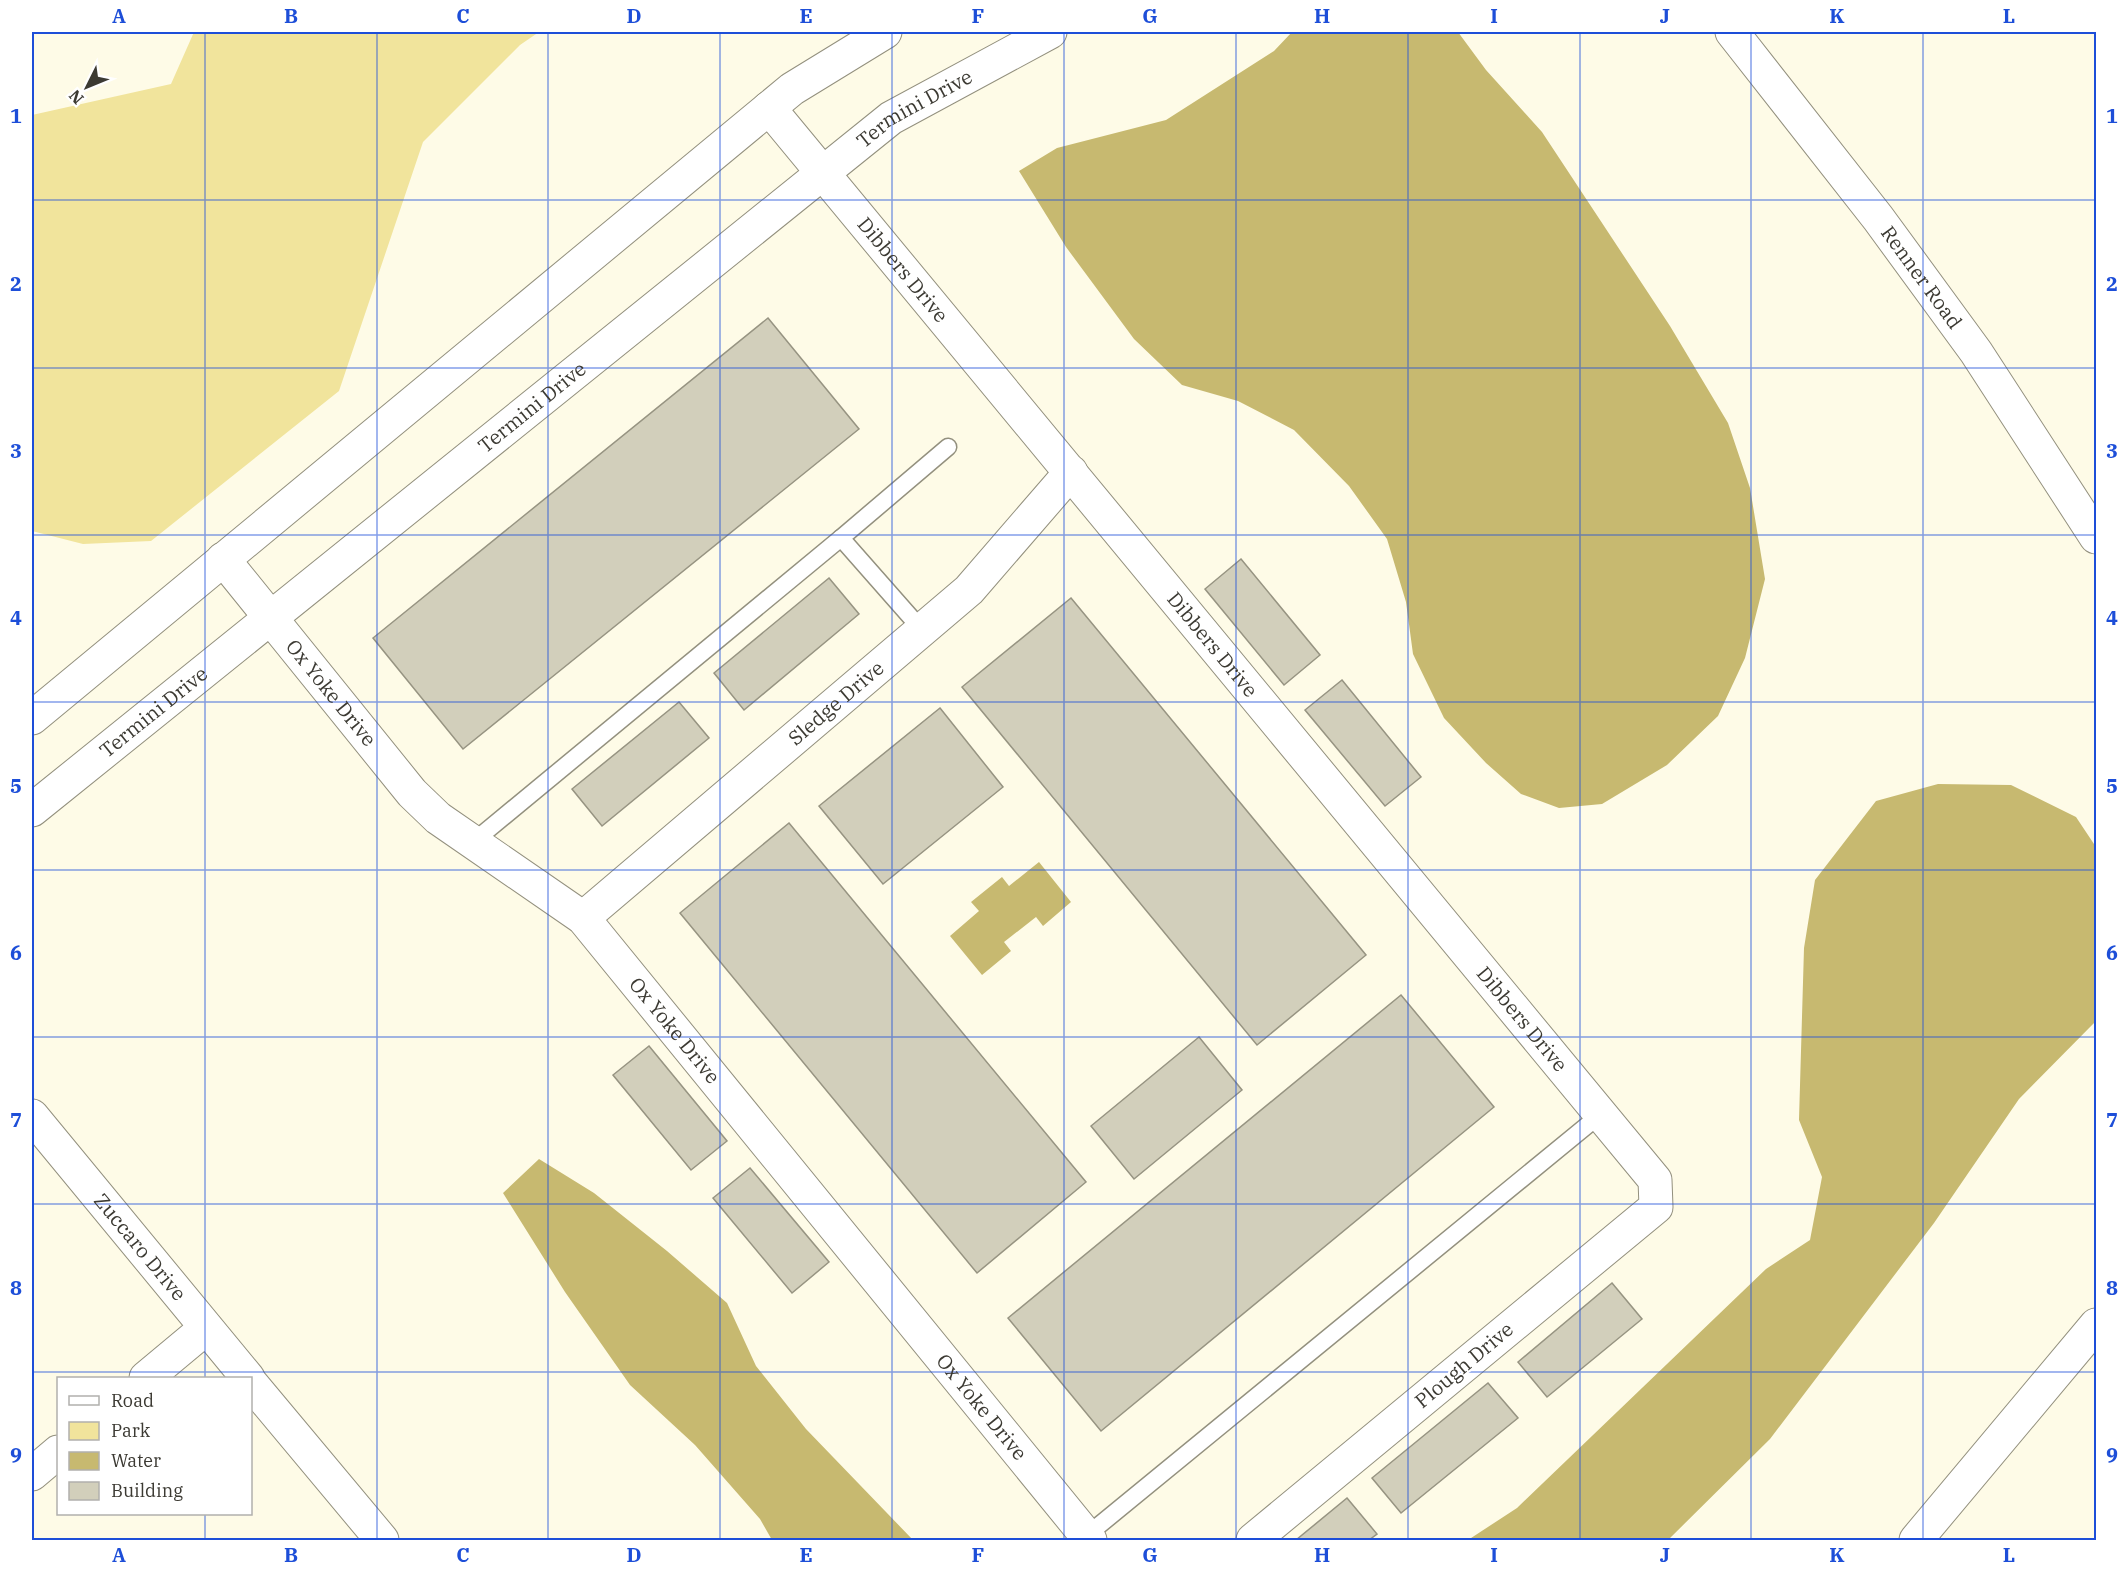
<svg xmlns="http://www.w3.org/2000/svg" width="2128" height="1572" viewBox="0 0 2128 1572" font-family="'IBM Plex Serif',serif">
  <style>
    .green { fill: #f1e49c }
    .water { fill: #c7b970 }
    .building { fill: #d2cfbb; stroke: #979482; stroke-width: 1.5 }
    .lines { fill: none; stroke-linecap: round; stroke-linejoin: round }
    .lane-casing { stroke: #93907e; stroke-width: 19 }
    .street-casing { stroke: #93907e; stroke-width: 35 }
    .secondary-casing { stroke: #93907e; stroke-width: 35 }
    .lane { stroke: #fff; stroke-width: 16 }
    .street { stroke: #fff; stroke-width: 33 }
    .secondary { stroke: #fff; stroke-width: 33 }
    .grid { fill: none; stroke: #1d4ed8; stroke-width: 1.5; stroke-opacity: 0.55 }
    .labels { text-anchor: middle; stroke-width: 4.5; stroke-linejoin: round; paint-order: stroke }
    .street-label { font-size: 20px; fill: #3c3a33; stroke: #fff }
    .neatline { fill: none; stroke: #1d4ed8; stroke-width: 2 }
    .grid-label { font-size: 20px; text-anchor: middle; font-weight: bold; fill: #1d4ed8 }
  </style>
  <rect width="100%" height="100%" fill="#fefbe7"/>
  <!-- green -->
  <path class="green" d="M194 32H539L520 45 423 142 339 391 151 541 83 544 32 531V115L171 84Z"/>
  <!-- water -->
  <g class="water">
    <path d="M1292 32H1458L1486 70 1542 132 1670 326 1728 423 1750 488 1765 579 1745 658 1718 716 1667 765 1602 804 1559 808 1521 794 1486 763 1444 718 1413 654 1406 602 1387 539 1349 486 1294 430 1238 401 1182 385 1134 339 1066 247 1019 171 1057 148 1166 120 1274 51Z"/>
    <path d="M1938 784 2011 785 2076 817 2096 847V1021L2019 1099 1934 1223 1770 1439 1668 1540H1468L1517 1508 1766 1269 1810 1240 1822 1177 1799 1120 1804 948 1815 880 1876 801Z"/>
    <path d="M1039 862 1071 902 1043 926 1036 917 1004 942 1011 951 982 975 950 936 979 911 971 902 1002 877 1009 886Z"/>
    <path d="M539 1159 594 1193 667 1251 727 1303 756 1366 806 1429 913 1540H772L760 1519 695 1445 630 1385 565 1292 503 1193Z"/>
  </g>
  <!-- building -->
  <g class="building">
    <path d="M768 318 859 429 463 749 373 638Z"/>
    <path d="M1241 559 1320 655 1284 685 1205 589Z"/>
    <path d="M829 578 859 614 744 710 714 673Z"/>
    <path d="M1071 598 1366 955 1257 1045 962 687Z"/>
    <path d="M1342 680 1421 777 1385 806 1305 710Z"/>
    <path d="M679 702 709 738 602 826 572 789Z"/>
    <path d="M940 708 1003 787 883 884 819 806Z"/>
    <path d="M789 823 1086 1182 977 1273 680 913Z"/>
    <path d="M1401 995 1494 1107 1101 1431 1008 1318Z"/>
    <path d="M1199 1037 1242 1090 1134 1179 1091 1126Z"/>
    <path d="M649 1046 727 1141 691 1170 613 1075Z"/>
    <path d="M750 1168 829 1262 792 1293 713 1198Z"/>
    <path d="M1612 1283 1642 1319 1547 1397 1518 1362Z"/>
    <path d="M1488 1383 1518 1418 1401 1513 1372 1478Z"/>
    <path d="M1347 1498 1377 1534 1369 1540H1296Z"/>
  </g>
  <g class="lines">
    <defs>
      <g id="lane">
        <path d="M922 630 841 538 948 447"/>
        <path d="M473 842 841 538"/>
        <path d="M1086 1536 1601 1114"/>
      </g>
      <g id="street">
        <path id="s1" d="M769 108 1655 1180 1656 1207 1253 1540"/>
        <path id="s2" d="M223 559 412 793 438 818 583 918 1090 1540"/>
        <path d="M32 718 792 89 885 32"/>
        <path id="s3" d="M32 810 891 118 1050 32"/>
        <path id="s4" d="M583 918 969 590 1071 472"/>
        <path id="s5" d="M32 1116 248 1378"/>
        <path d="M146 1378 206 1328"/>
        <path d="M250 1382 382 1540"/>
        <path d="M32 1474 58 1452"/>
      </g>
      <g id="secondary">
        <path id="s6" d="M1732 32 1878 218 1976 352 2096 537"/>
        <path d="M1916 1540 2096 1325"/>
      </g>
    </defs>
    <!-- lane casing -->
    <use href="#lane" class="lane-casing"/>
    <!-- street casing -->
    <use href="#street" class="street-casing"/>
    <!-- secondary casing -->
    <use href="#secondary" class="secondary-casing"/>
    <!-- lane -->
    <use href="#lane" class="lane"/>
    <!-- street -->
    <use href="#street" class="street"/>
    <!-- secondary -->
    <use href="#secondary" class="secondary"/>
  </g>
  <!-- grid -->
  <path class="grid" d="M205 32V1378M377 32V1540M548 32V1540M720 32V1540M892 32V1540M1064 32V1540M1236 32V1540M1408 32V1540M1580 32V1540M1751 32V1540M1923 32V1540M32 200H2096M32 368H2096M32 535H2096M32 702H2096M32 870H2096M32 1037H2096M32 1204H2096M32 1372H2096M205 1514V1540"/>
  <g class="labels">
    <!-- street labels -->
    <g class="street-label">
      <text dy="7" stroke="none"><textPath href="#s3" startOffset="1128">Termini Drive</textPath></text>
      <text dy="7" stroke="none"><textPath href="#s1" startOffset="210">Dibbers Drive</textPath></text>
      <text dy="7" stroke="none"><textPath href="#s6" startOffset="310">Renner Road</textPath></text>
      <text dy="7" stroke="none"><textPath href="#s3" startOffset="642">Termini Drive</textPath></text>
      <text dy="7" stroke="none"><textPath href="#s1" startOffset="696">Dibbers Drive</textPath></text>
      <text dy="7" stroke="none"><textPath href="#s2" startOffset="172">Ox Yoke Drive</textPath></text>
      <text dy="7" stroke="none"><textPath href="#s4" startOffset="332">Sledge Drive</textPath></text>
      <text dy="7" stroke="none"><textPath href="#s3" startOffset="156">Termini Drive</textPath></text>
      <text dy="7" stroke="none"><textPath href="#s1" startOffset="1182">Dibbers Drive</textPath></text>
      <text dy="7" stroke="none"><textPath href="#s2" startOffset="658">Ox Yoke Drive</textPath></text>
      <text dy="7" stroke="none"><textPath href="#s5" startOffset="170">Zuccaro Drive</textPath></text>
      <text transform="translate(1464 1365) rotate(-40)" y="7">Plough Drive</text>
      <text dy="7" stroke="none"><textPath href="#s2" startOffset="1144">Ox Yoke Drive</textPath></text>
    </g>
  </g>
  <!-- border -->
  <rect width="2128" height="1572" fill="none" stroke="#ffffff" stroke-width="66"/>
  <!-- legend -->
  <rect x="57" y="1377" width="195" height="138" fill="#ffffff" stroke="#b1b0ad" stroke-width="1.5"/>
  <rect x="69" y="1396" width="30" height="9" fill="#ffffff" stroke="#b1b0ad" stroke-width="1.5"/>
  <text x="111" y="1407" font-size="18" fill="#3c3a33">Road</text>
  <rect x="69" y="1422" width="30" height="18" fill="#f1e49c" stroke="#b1b0ad" stroke-width="1.5"/>
  <text x="111" y="1437" font-size="18" fill="#3c3a33">Park</text>
  <rect x="69" y="1452" width="30" height="18" fill="#c7b970" stroke="#b1b0ad" stroke-width="1.5"/>
  <text x="111" y="1467" font-size="18" fill="#3c3a33">Water</text>
  <rect x="69" y="1482" width="30" height="18" fill="#d2cfbb" stroke="#b1b0ad" stroke-width="1.5"/>
  <text x="111" y="1497" font-size="18" fill="#3c3a33">Building</text>
  <!-- north arrow -->
  <g transform="translate(87 87) rotate(227)" stroke="#ffffff" stroke-width="4.5" paint-order="stroke">
  <path d="M0-4.5L10 22L0 15L-10 22Z" fill="#3c3a33"/>
  <text y="-9" font-size="16" font-weight="bold" text-anchor="middle" fill="#3c3a33">N</text>
  </g>
  <rect x="33" y="33" width="2062" height="1506" class="neatline"/>
  <g class="grid-label">
    <text x="119" y="23">A</text>
    <text x="291" y="23">B</text>
    <text x="463" y="23">C</text>
    <text x="634" y="23">D</text>
    <text x="806" y="23">E</text>
    <text x="978" y="23">F</text>
    <text x="1150" y="23">G</text>
    <text x="1322" y="23">H</text>
    <text x="1494" y="23">I</text>
    <text x="1665" y="23">J</text>
    <text x="1837" y="23">K</text>
    <text x="2009" y="23">L</text>
    <text x="16" y="123">1</text>
    <text x="2112" y="123">1</text>
    <text x="16" y="291">2</text>
    <text x="2112" y="291">2</text>
    <text x="16" y="458">3</text>
    <text x="2112" y="458">3</text>
    <text x="16" y="625">4</text>
    <text x="2112" y="625">4</text>
    <text x="16" y="793">5</text>
    <text x="2112" y="793">5</text>
    <text x="16" y="960">6</text>
    <text x="2112" y="960">6</text>
    <text x="16" y="1127">7</text>
    <text x="2112" y="1127">7</text>
    <text x="16" y="1295">8</text>
    <text x="2112" y="1295">8</text>
    <text x="16" y="1462">9</text>
    <text x="2112" y="1462">9</text>
    <text x="119" y="1562">A</text>
    <text x="291" y="1562">B</text>
    <text x="463" y="1562">C</text>
    <text x="634" y="1562">D</text>
    <text x="806" y="1562">E</text>
    <text x="978" y="1562">F</text>
    <text x="1150" y="1562">G</text>
    <text x="1322" y="1562">H</text>
    <text x="1494" y="1562">I</text>
    <text x="1665" y="1562">J</text>
    <text x="1837" y="1562">K</text>
    <text x="2009" y="1562">L</text>
  </g>
</svg>
